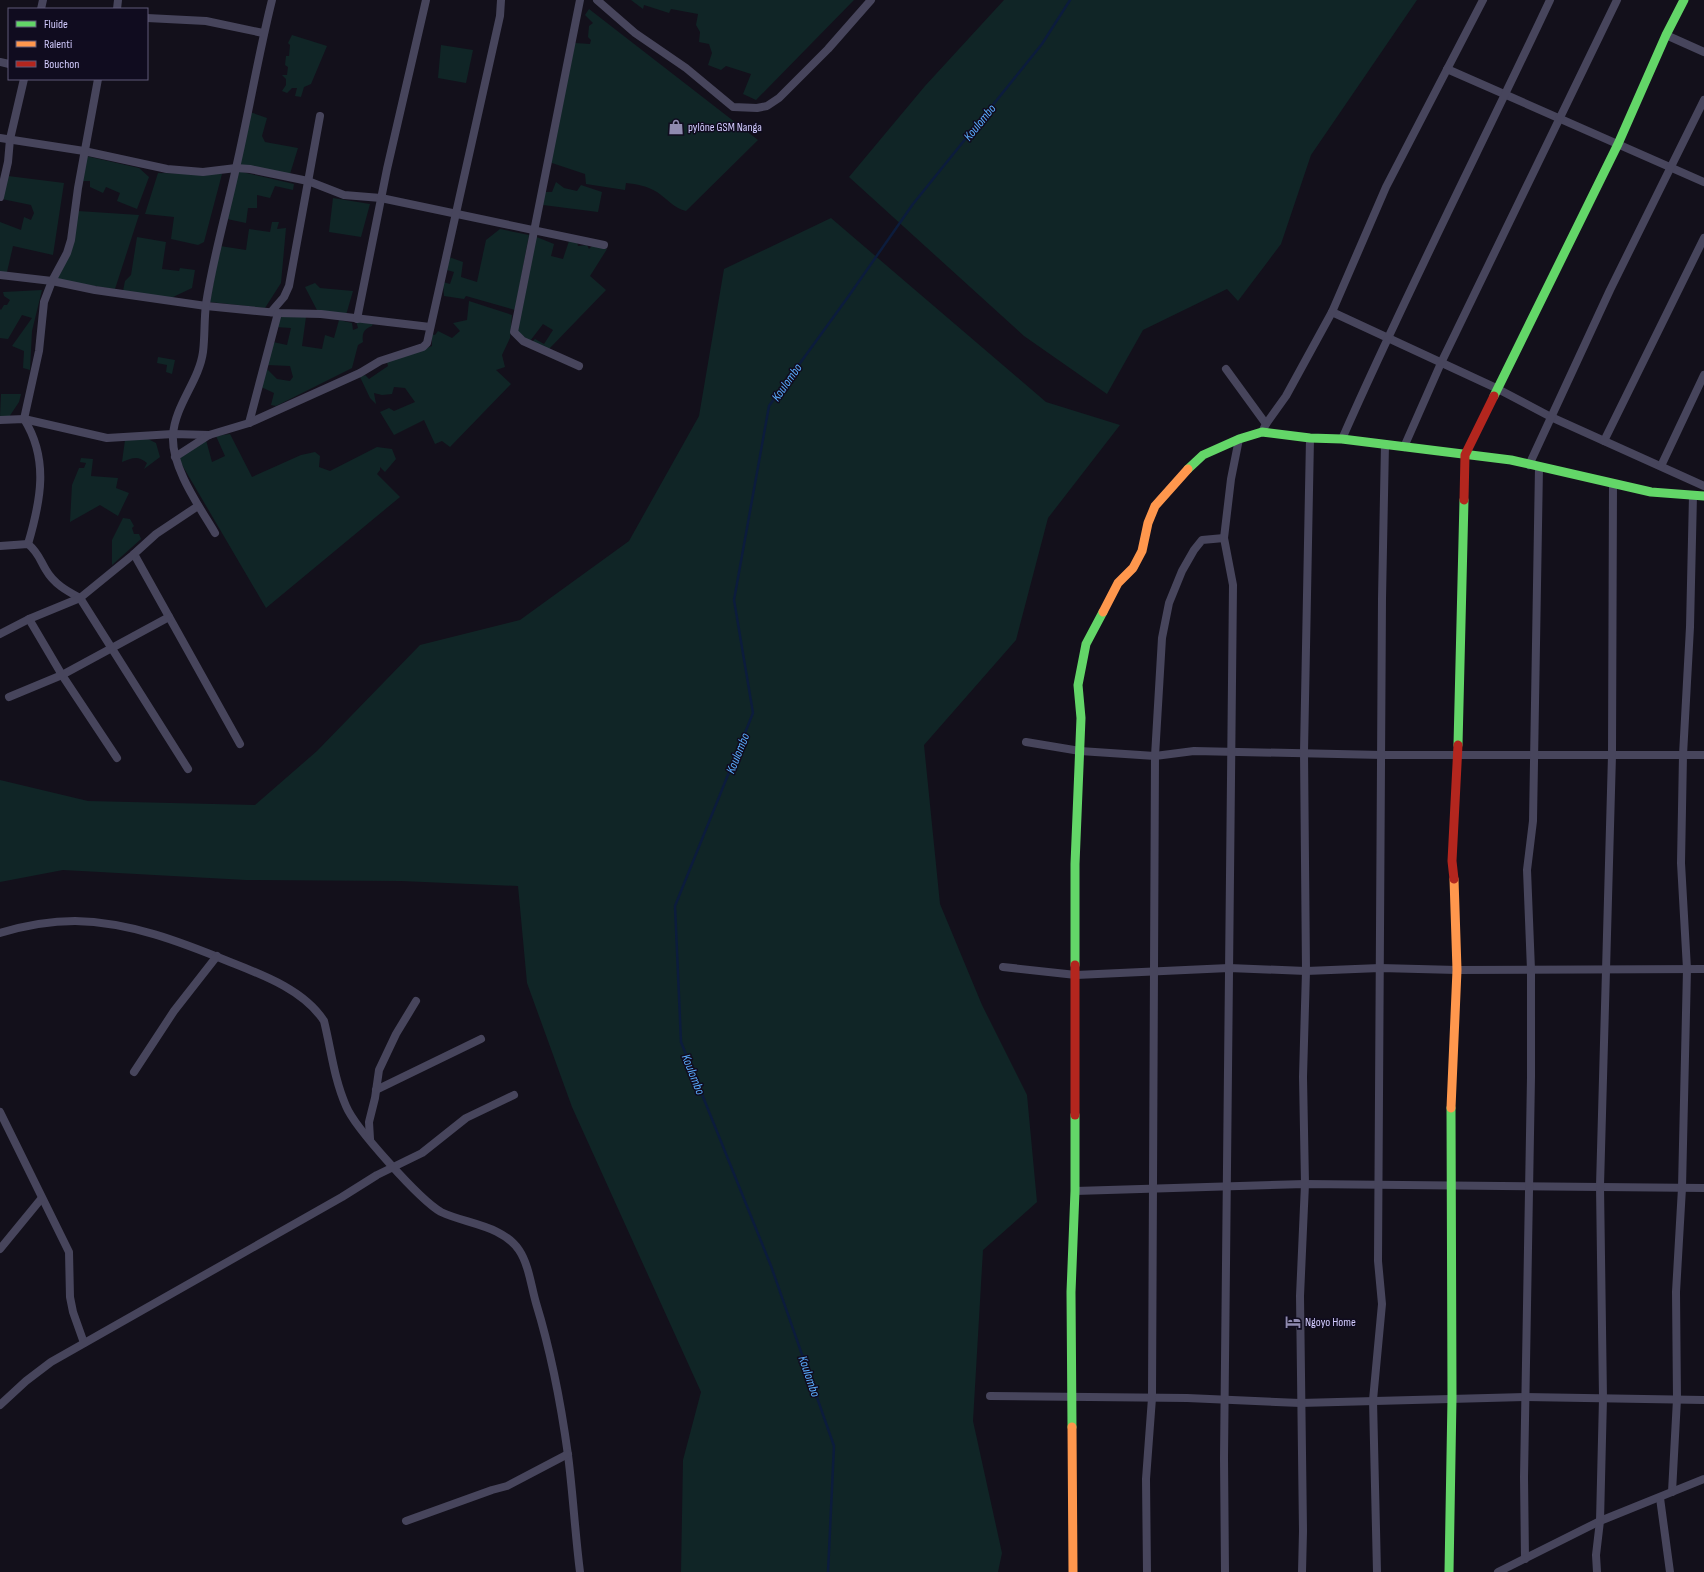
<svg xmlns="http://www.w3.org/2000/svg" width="1704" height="1572" viewBox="0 0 1704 1572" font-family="'Sofia Sans Condensed',sans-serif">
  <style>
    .green { fill: #102526 }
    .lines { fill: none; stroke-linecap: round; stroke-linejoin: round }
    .stream { stroke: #0c1c3c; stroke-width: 2.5 }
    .street { stroke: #47455c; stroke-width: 8 }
    .fast { stroke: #63d668; stroke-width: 9 }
    .slow { stroke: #ff974d; stroke-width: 9 }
    .jam { stroke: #b3261e; stroke-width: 9 }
    .labels { text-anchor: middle; stroke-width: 3; stroke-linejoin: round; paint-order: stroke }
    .poi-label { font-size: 12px; fill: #d2cbfe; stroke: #100c1f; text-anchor: start }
    .water-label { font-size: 13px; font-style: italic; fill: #5aacfd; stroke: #100c1f }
  </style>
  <rect width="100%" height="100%" fill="#13101b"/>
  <!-- green -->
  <g class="green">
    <path d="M631 0H854L756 100 743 94 751 74 726 66 721 70 708 65 712 53 709 44 699 42 700 32 696 25 698 14 671 9 669 13 644 5 643 9Z"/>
    <path d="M1004 0H1417L1311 155 1281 244 1238 301 1227 289 1143 330 1107 394 1024 336 849 177 925 86Z"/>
    <path d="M589 9 758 140 686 211C675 209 666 198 657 192 647 186 637 184 626 183L625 190 586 184 585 174 549 162 575 43 590 44 591 40 588 37 589 26 593 23 585 15Z"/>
    <path d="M292 35 327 46 311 84 304 87 301 97 295 96 297 88H292L287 93 282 91 286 85V79L282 75H287L288 67 285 65 286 56H289L290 45 288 43Z"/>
    <path d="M441 45 473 50 466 83 438 78Z"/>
    <path d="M250 112 267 118 262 136 265 142 298 148 290 174 239 165Z"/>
    <path d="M86 156 139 168 149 177 137 209 117 201 120 193 106 187 103 193 90 187V181H81Z"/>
    <path d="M238 171 294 184 293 190 275 186 270 198 257 195V208H248L246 223 227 219Z"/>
    <path d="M158 173 222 174 204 242 198 245 171 239 174 217 145 214Z"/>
    <path d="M8 176 64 183 53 255 13 246 7 272H0V222L21 230 24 217 31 220 34 213 31 205 2 199Z"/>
    <path d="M556 182 564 188 577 191 581 185 602 192 598 212 543 205 544 192H552Z"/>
    <path d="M333 198 370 204 361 237 329 232Z"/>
    <path d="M78 211 139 215 115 289 54 280Z"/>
    <path d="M831 218 1046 402 1120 425 1048 518 1016 640 924 745 940 904 982 1005 1027 1095 1037 1202 983 1250 973 1421 1002 1553 998 1572H681L683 1460 701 1392 572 1107 527 983 518 886 401 881 246 880 63 870 0 882V780L88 801 255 805 317 751 420 645 520 620 629 541 699 416 724 269Z"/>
    <path d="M272 222H279L277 229 286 228 281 283 265 308 210 302 220 246 246 250 249 229 270 232Z"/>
    <path d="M500 229 529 235 515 310 466 296 464 299 444 296 443 282 450 284 454 272 447 270 449 257 463 262 461 277 477 282 486 240Z"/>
    <path d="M534 236 554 244 551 256 563 259 569 241 577 242 578 246 587 245 589 249 593 245 607 249 590 276 606 290 548 350 531 343 535 339 544 344 553 330 543 324 530 341 516 331Z"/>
    <path d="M137 237 166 242 162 269 179 271 180 268 195 270 192 288 171 298 123 291 125 281 131 275Z"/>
    <path d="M315 283 320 288 353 291 346 315 318 312 305 287Z"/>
    <path d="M42 290 32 331 30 370 23 368 24 351 12 346 32 318 22 315 8 339 0 338V309L1 310 4 305H7L10 300 4 296 3 292Z"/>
    <path d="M469 301 512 315 510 338 502 355 505 367 496 370 511 384 450 447 442 441 435 444 424 420 394 435 380 412 389 408 394 411 415 402 405 388 394 387 392 394 382 395 374 393 376 404 370 398 360 377 365 375 369 379 388 366 387 362 432 346V334L435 335 438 331 452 338 460 331 453 323 467 320Z"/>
    <path d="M280 316 306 317 302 346 322 349 325 335 334 338 339 320 352 323 353 330 358 328 356 321 373 323 372 326C363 329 362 334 363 342L358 345 352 368 276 406 271 405 274 393 259 386 267 369 277 379 290 381 293 377 290 366 267 365 273 342 287 345 291 328 276 327Z"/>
    <path d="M158 357 175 360 172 374 166 372 167 365 157 363Z"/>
    <path d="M1 394H21L19 402 9 417H0Z"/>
    <path d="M230 434 252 477 301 455 315 452 320 456 319 467 330 471 377 447 392 449 396 459 385 472 380 467V470L377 474 400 497 266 608 178 458 206 440 212 462 225 456 216 436Z"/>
    <path d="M146 438 156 443 160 457 144 469 147 463C138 455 132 458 122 462L125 440Z"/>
    <path d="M81 458 93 459 91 476 118 478 116 488 129 493 118 516 100 505 70 522 72 485 79 468H84L86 463 80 462Z"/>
    <path d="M123 518 130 519 134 526 132 528 134 534H139L141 539 112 565V540Z"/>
  </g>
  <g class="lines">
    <!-- stream -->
    <path class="stream" d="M828 1572 834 1446 771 1266 681 1042 675 906 753 713 734 600 769 406 848 297 913 204 1042 44 1070 0"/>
    <!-- street -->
    <g class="street">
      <path d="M597 0 635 33 686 68 733 107 757 108 767 106 779 98 828 49 871 0"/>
      <path d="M41 9 43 0"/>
      <path d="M117 9 118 0"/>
      <path d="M147 18 206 21 263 33"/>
      <path d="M1666 35 1704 52"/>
      <path d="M0 62 9 64"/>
      <path d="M1447 69 1704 182"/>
      <path d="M0 138 84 151 167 169 203 172 236 168 250 169 308 181 344 195 381 198 604 245"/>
      <path d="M0 197 8 162 10 139 24 79"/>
      <path d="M0 275 52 281 95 290 206 306 278 313 321 314 430 327"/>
      <path d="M271 312 284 297 289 286 320 116"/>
      <path d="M1332 312 1496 388 1551 417 1704 486"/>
      <path d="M357 319 387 169 426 0"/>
      <path d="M579 366 523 341 514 332 580 0"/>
      <path d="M1226 369 1266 424"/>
      <path d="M0 420 24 419 107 438 173 434 209 435"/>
      <path d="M249 423 278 313"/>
      <path d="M1262 432 1266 424 1286 396 1332 312 1386 187 1483 0"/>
      <path d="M1342 439C1407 291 1481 147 1550 0"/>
      <path d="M1604 441 1704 238"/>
      <path d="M1404 447 1441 363 1617 0"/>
      <path d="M175 457 209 435 249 423 360 373 380 361 423 347 427 343 500 16 501 0"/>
      <path d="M1529 465 1610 290 1704 100"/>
      <path d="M1661 466 1704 375"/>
      <path d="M215 533C199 506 171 467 173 435 175 405 199 381 203 352 205 336 204 320 206 304 213 258 226 214 236 168 249 112 258 56 272 0"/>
      <path d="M28 544C41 500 49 459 24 419L39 351 44 302 52 281 67 253 71 240 78 188 98 79"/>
      <path d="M0 546 28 544C38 552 40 560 46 570 54 584 67 591 80 598L188 769"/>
      <path d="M134 554 240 744"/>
      <path d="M29 619 62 675 117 758"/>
      <path d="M0 634 29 619 80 598 134 554 156 534 198 506"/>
      <path d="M9 697 62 675 169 617"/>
      <path d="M1026 742 1080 751 1155 756 1194 751 1382 755H1704"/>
      <path d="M0 933C23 926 51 921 75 921 130 922 181 942 230 962 263 975 304 990 324 1021 331 1049 334 1079 346 1106 355 1128 420 1200 441 1212 466 1224 502 1225 519 1250 529 1265 531 1286 536 1303 551 1352 561 1404 568 1455 573 1494 575 1533 580 1572"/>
      <path d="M1003 967 1076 975 1229 968 1306 971 1380 968 1457 970 1704 969"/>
      <path d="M134 1072 174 1011 217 956"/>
      <path d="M376 1090 481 1039"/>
      <path d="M0 1112 69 1252 70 1297 73 1312 84 1343"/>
      <path d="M370 1139 369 1122 375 1098 379 1070 396 1034 416 1001"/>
      <path d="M1075 1191 1305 1184 1704 1188"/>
      <path d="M0 1249 41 1199"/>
      <path d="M990 1396 1187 1398 1300 1403 1525 1397 1704 1400"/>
      <path d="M0 1405 26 1381 51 1362 342 1197 377 1175 422 1153 466 1118 514 1095"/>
      <path d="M1672 1492 1677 1399 1676 1292 1682 1188 1687 969 1681 863 1683 755 1690 627 1693 495"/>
      <path d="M1660 1498 1670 1572"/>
      <path d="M406 1521 492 1490 507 1486 568 1454"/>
      <path d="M1525 1559 1524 1477 1531 1077V970L1527 870 1533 821 1539 467"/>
      <path d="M1147 1572 1146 1479 1152 1398 1155 756 1162 638 1169 603 1182 571 1194 550 1202 540 1224 538"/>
      <path d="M1225 1572 1224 1458 1233 585 1224 538 1231 479 1239 439"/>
      <path d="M1302 1572 1303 1531 1300 1296 1305 1184 1303 1077 1306 971 1304 752 1310 438"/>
      <path d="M1377 1572 1373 1400 1382 1304 1378 1261 1382 599 1385 444"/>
      <path d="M1498 1572 1600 1521 1704 1479"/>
      <path d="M1597 1572 1596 1555 1600 1521 1603 1398 1600 1186 1612 755 1613 484"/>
    </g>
    <!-- fast -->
    <g class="fast">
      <path d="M1494 396 1618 144 1666 35 1684 0"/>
      <path d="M1188 469 1203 455 1239 439 1262 432 1310 438 1342 439 1511 460 1651 492 1704 496"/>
      <path d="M1458 745 1464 500"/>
      <path d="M1075 965V864L1081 718 1078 685 1086 644 1103 612"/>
      <path d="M1072 1427 1071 1292 1075 1191V1115"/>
      <path d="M1449 1572 1452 1398 1451 1108"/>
    </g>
    <!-- slow -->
    <g class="slow">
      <path d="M1103 612 1118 583 1133 568 1142 551 1148 523 1155 506 1188 469"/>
      <path d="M1451 1108 1457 970 1454 879"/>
      <path d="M1072 1427 1073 1572"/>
    </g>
    <!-- jam -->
    <g class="jam">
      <path d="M1464 500 1465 455 1494 396"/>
      <path d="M1454 879 1452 861 1458 745"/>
      <path d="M1075 965V1115"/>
    </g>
  </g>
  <!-- icons -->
  <defs>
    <symbol id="shop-bare" viewBox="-9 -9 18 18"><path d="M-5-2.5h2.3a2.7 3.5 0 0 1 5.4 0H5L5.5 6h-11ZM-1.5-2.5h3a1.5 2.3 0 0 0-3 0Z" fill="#8f8aaf" stroke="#100c1f" stroke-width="2.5" paint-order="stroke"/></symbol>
    <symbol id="hotel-bare" viewBox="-9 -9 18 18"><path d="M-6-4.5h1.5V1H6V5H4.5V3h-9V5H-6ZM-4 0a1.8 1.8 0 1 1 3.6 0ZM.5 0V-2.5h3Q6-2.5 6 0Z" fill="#8f8aaf" stroke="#100c1f" stroke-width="2.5" paint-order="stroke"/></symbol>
  </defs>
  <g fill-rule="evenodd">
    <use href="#shop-bare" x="665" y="116" width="22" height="22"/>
    <use href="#hotel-bare" x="1282" y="1311" width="22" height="22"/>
  </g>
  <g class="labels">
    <!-- poi labels -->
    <g class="poi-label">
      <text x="688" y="131">pylône GSM Nanga</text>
      <text x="1305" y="1326">Ngoyo Home</text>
    </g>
    <!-- water labels -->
    <g class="water-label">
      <text transform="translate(979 122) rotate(-51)" y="5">Koulombo</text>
      <text transform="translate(786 382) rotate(-55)" y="5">Koulombo</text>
      <text transform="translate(737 753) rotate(-68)" y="5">Koulombo</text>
      <text transform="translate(694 1074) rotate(68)" y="5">Koulombo</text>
      <text transform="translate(810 1376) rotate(71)" y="5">Koulombo</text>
    </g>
  </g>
  <!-- legend -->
  <rect x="8" y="8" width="140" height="72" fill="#100c1f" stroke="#5e5878"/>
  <rect x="16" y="21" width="20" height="6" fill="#63d668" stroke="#5e5878"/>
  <text x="44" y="28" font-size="12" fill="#d2cbfe">Fluide</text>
  <rect x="16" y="41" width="20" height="6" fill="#ff974d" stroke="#5e5878"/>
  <text x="44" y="48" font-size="12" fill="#d2cbfe">Ralenti</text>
  <rect x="16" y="61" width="20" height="6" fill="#b3261e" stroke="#5e5878"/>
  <text x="44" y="68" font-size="12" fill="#d2cbfe">Bouchon</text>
</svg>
